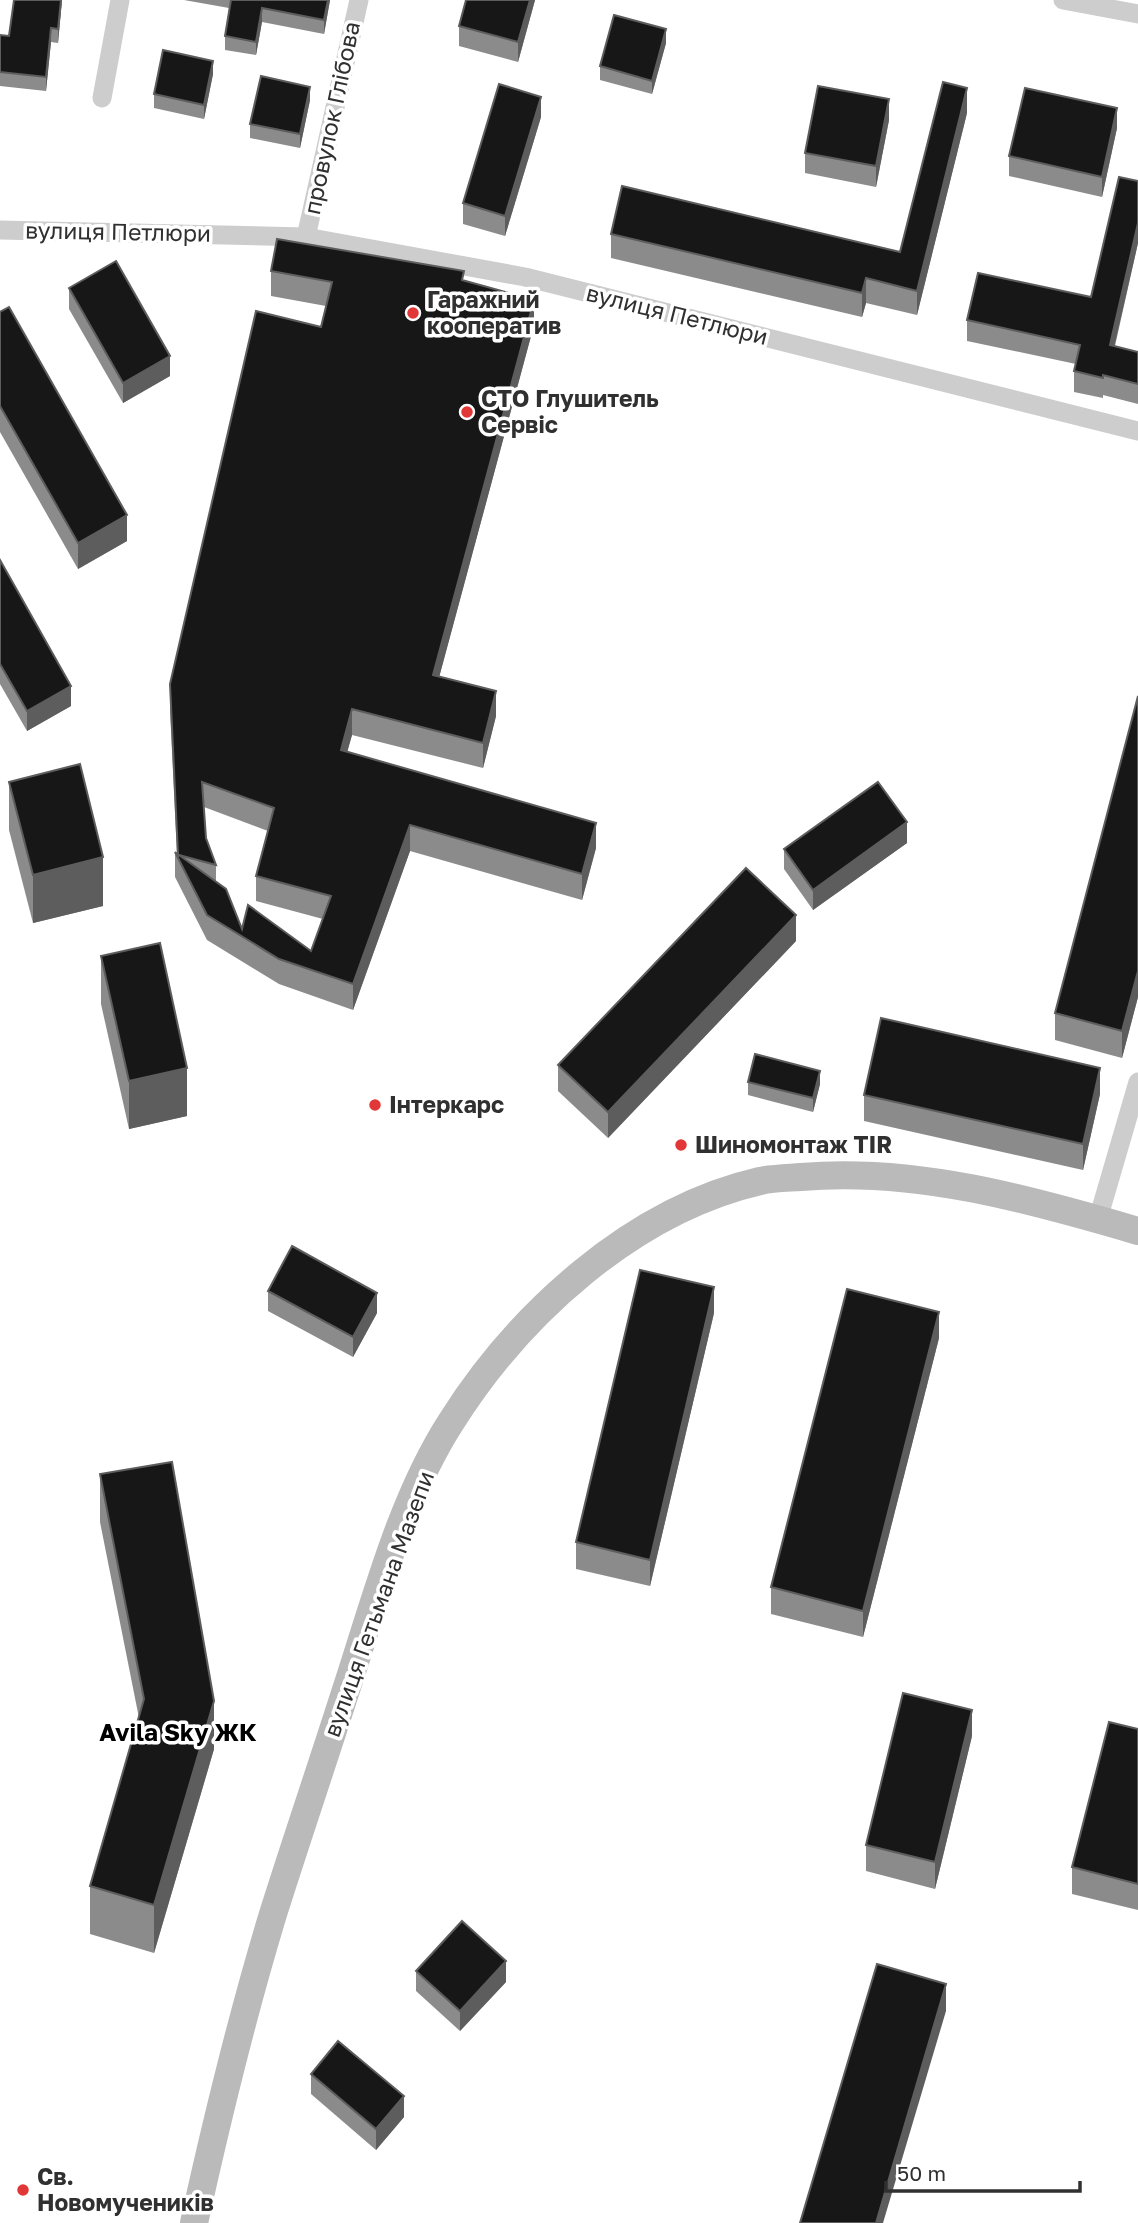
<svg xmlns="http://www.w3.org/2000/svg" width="1138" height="2223" viewBox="0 0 1138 2223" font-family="'Golos Text',sans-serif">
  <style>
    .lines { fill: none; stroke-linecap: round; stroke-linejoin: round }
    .street { stroke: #cdcdcd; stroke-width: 19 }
    .secondary { stroke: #bababa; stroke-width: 28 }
    .wall { fill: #8b8b8b; fill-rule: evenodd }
    .shaded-wall { fill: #5d5d5d }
    .building { fill: #171717; stroke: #5d5d5d; stroke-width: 2; fill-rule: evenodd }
    .poi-dot { fill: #e23737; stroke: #fff; stroke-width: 2.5 }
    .labels { text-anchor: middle; stroke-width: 7; stroke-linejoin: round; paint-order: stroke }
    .street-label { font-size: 23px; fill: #303030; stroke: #fff }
    .poi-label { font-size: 23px; font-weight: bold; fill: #303030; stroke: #fff; text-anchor: start }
    .neighbourhood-label { font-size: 24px; font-weight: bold; fill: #000; stroke: #fff }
  </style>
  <rect width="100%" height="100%" fill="#fff"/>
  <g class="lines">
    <!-- street -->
    <g class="street">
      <path d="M1063 0 1138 14"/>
      <path d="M102 98 120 0"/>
      <path d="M0 230 306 237 525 277 1138 431"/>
      <path d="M306 237 359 0"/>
      <path d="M1098 1219 1138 1082"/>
    </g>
    <!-- secondary -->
    <path class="secondary" d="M194 2223C217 2119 242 2016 273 1914 296 1841 321 1768 344 1696 374 1606 400 1501 451 1422 519 1314 633 1210 760 1181 773 1178 787 1178 801 1177 915 1167 1029 1199 1138 1231"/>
  </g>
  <!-- wall -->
  <g class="wall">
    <path d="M62 0 58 43 51 42 46 91 0 86V35L9 36Z"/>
    <path d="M184 0H330L324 34 262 22 256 55 225 50V36L229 8Z"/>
    <path d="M466 0H535L518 62 459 46V26Z"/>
    <path d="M666 43 652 94 600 80V66Z"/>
    <path d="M213 74 204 119 154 108V94Z"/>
    <path d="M310 100 300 148 250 138V124Z"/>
    <path d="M967 113 917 315 866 303 862 317 611 258V234L900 252Z"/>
    <path d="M541 117 505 236 463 224V203Z"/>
    <path d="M889 120 876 187 805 173V153Z"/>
    <path d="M1117 128 1102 197 1009 176V156Z"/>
    <path d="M1138 181V243L1115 346 1138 352V404L1103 395V398L1074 392V371L1076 364 967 341V320L1091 297Z"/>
    <path d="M271 271 464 281 534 325 439 677 496 716 483 768 352 735 347 751 596 848 582 900 410 851 353 1010 279 984 207 940 175 877V852L177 854 170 710V684L321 327 326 306 271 296ZM204 807 268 831 256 876V901L323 919 311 951 242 929 216 882V865L206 838Z"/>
    <path d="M69 288 170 376 123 403 69 309Z"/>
    <path d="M0 312 127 541 78 569 0 432Z"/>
    <path d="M0 560 71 706 27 731 0 684Z"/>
    <path d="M1138 696V997L1122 1058 1055 1040V1013Z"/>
    <path d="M9 782 103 906 33 923 9 830Z"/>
    <path d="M907 843 813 910 784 869V849Z"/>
    <path d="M796 941 608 1138 558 1091V1065Z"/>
    <path d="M101 956 187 1116 129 1129 101 1004Z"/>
    <path d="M748 1082 820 1084 813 1112 748 1095Z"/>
    <path d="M1100 1094 1083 1170 864 1121V1095Z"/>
    <path d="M268 1291 377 1313 353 1357 268 1311Z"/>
    <path d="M714 1313 650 1586 576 1569V1542Z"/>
    <path d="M939 1338 863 1637 771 1614V1587Z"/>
    <path d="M100 1474 214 1749 154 1953 90 1934V1886L139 1718 100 1522Z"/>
    <path d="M1138 1729V1910L1072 1894V1867Z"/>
    <path d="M972 1736 935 1889 866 1871V1845Z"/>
    <path d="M416 1971 506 1982 460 2031 416 1991Z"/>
    <path d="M311 2074 404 2117 376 2150 311 2094Z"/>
  </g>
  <!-- shaded-wall -->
  <g class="shaded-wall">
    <path d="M61 0H62L58 43V29Z"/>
    <path d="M328 0H330L324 34V20Z"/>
    <path d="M530 0H535L518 62V42Z"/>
    <path d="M262 8V22L256 55V42Z"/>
    <path d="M51 28V42L46 91V77Z"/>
    <path d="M666 29V43L652 94V81Z"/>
    <path d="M213 61V74L204 119V105Z"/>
    <path d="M310 87V100L300 148V134Z"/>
    <path d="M967 88V113L917 315V291Z"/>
    <path d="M541 97V117L505 236V216Z"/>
    <path d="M889 99V120L876 187V166Z"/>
    <path d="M1117 108V128L1102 197V177Z"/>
    <path d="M1138 223V243L1110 365V345Z"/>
    <path d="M866 278V303L862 317V293Z"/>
    <path d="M534 300V325L433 700V675Z"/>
    <path d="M170 356V376L123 403V383Z"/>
    <path d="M127 515V541L78 569V543Z"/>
    <path d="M71 686V706L27 731V711Z"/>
    <path d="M496 691V716L483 768V743Z"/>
    <path d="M352 709V735L341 775V750Z"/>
    <path d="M907 822V843L813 910V890Z"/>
    <path d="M596 823V848L582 900V874Z"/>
    <path d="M410 825V851L353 1010V984Z"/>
    <path d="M103 857V906L33 923V875Z"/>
    <path d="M796 915V941L608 1138V1112Z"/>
    <path d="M1138 971V997L1122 1058V1031Z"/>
    <path d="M187 1068V1116L129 1129V1081Z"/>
    <path d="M1100 1068V1094L1083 1170V1144Z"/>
    <path d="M820 1071V1084L813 1112V1098Z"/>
    <path d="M714 1287V1313L650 1586V1560Z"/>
    <path d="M377 1293V1313L353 1357V1337Z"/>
    <path d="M939 1312V1338L863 1637V1611Z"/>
    <path d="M214 1701V1749L154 1953V1905Z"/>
    <path d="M972 1710V1736L935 1889V1862Z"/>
    <path d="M506 1961V1982L460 2031V2011Z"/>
    <path d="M946 1984V2011L883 2223H876Z"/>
    <path d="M404 2096V2117L376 2150V2129Z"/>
  </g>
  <!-- building -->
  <g class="building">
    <path d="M14 0H61L58 29 51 28 46 77 0 72V35L9 36Z"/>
    <path d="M231 0H328L324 20 262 8 256 42 225 36Z"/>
    <path d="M466 0H530L518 42 459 26Z"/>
    <path d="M614 15 666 29 652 81 600 66Z"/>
    <path d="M163 50 213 61 204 105 154 94Z"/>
    <path d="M261 76 310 87 300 134 250 124Z"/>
    <path d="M943 82 967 88 917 291 866 278 862 293 611 234 622 186 900 252Z"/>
    <path d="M499 84 541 97 505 216 463 203Z"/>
    <path d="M818 86 889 99 876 166 805 153Z"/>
    <path d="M1025 88 1117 108 1102 177 1009 156Z"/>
    <path d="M1119 177 1138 181V223L1110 345 1138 352V384L1103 375V378L1074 371 1080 345 967 320 978 273 1091 297Z"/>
    <path d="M277 239 464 271 462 280 534 300 433 675 496 691 483 743 352 709 341 750 596 823 582 874 410 825 353 984 279 959 207 915 175 852 178 855 170 684 256 311 321 327 332 282 271 271ZM202 782 274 808 256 876 331 896 311 951 248 905 242 929 226 889 179 855 216 865 206 838Z"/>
    <path d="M116 261 170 356 123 383 69 288Z"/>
    <path d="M9 307 127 515 78 543 0 406V312Z"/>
    <path d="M0 560 71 686 27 711 0 664Z"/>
    <path d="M1138 696V971L1122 1031 1055 1013Z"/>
    <path d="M80 764 103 857 33 875 9 782Z"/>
    <path d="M878 782 907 822 813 890 784 849Z"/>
    <path d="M746 868 796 915 608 1112 558 1065Z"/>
    <path d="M160 943 187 1068 129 1081 101 956Z"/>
    <path d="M881 1018 1100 1068 1083 1144 864 1095Z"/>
    <path d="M755 1054 820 1071 813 1098 748 1082Z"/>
    <path d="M292 1246 377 1293 353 1337 268 1291Z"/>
    <path d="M640 1270 714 1287 650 1560 576 1542Z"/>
    <path d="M847 1289 939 1312 863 1611 771 1587Z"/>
    <path d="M172 1462 214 1701 154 1905 90 1886 144 1699 100 1474Z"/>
    <path d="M903 1693 972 1710 935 1862 866 1845Z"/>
    <path d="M1109 1722 1138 1729V1884L1072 1867Z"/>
    <path d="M462 1921 506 1961 460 2011 416 1971Z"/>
    <path d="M877 1964 946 1984 876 2223H800Z"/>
    <path d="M338 2041 404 2096 376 2129 311 2074Z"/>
  </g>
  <!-- markers -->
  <g class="poi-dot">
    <circle cx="413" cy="313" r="7"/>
    <circle cx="467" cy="412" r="7"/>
    <circle cx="375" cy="1105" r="7"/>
    <circle cx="681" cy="1145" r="7"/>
    <circle cx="23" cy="2190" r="7"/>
  </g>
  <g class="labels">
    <!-- street labels -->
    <g class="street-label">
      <text transform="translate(332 118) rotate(-78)" y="8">провулок Глібова</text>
      <text transform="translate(118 232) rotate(1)" y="8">вулиця Петлюри</text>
      <text transform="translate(677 315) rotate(14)" y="8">вулиця Петлюри</text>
      <text transform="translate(379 1604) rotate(-70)" y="8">вулиця Гетьмана Мазепи</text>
    </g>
    <!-- poi labels -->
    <g class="poi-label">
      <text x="427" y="308">Гаражний<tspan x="427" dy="26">кооператив</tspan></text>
      <text x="481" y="407">СТО Глушитель<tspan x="481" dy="26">Сервіс</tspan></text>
      <text x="389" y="1113">Інтеркарс</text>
      <text x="695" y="1153">Шиномонтаж TIR</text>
      <text x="37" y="2185">Св.<tspan x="37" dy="26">Новомучеників</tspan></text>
    </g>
    <!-- neighbourhood labels -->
    <g class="neighbourhood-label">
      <text x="178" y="1741">Avila Sky ЖК</text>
    </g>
  </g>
  <!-- scale -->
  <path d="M886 2181v10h194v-10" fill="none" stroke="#303030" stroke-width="3.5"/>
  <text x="897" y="2181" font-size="21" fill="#303030" stroke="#ffffff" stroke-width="5" paint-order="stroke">50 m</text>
</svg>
